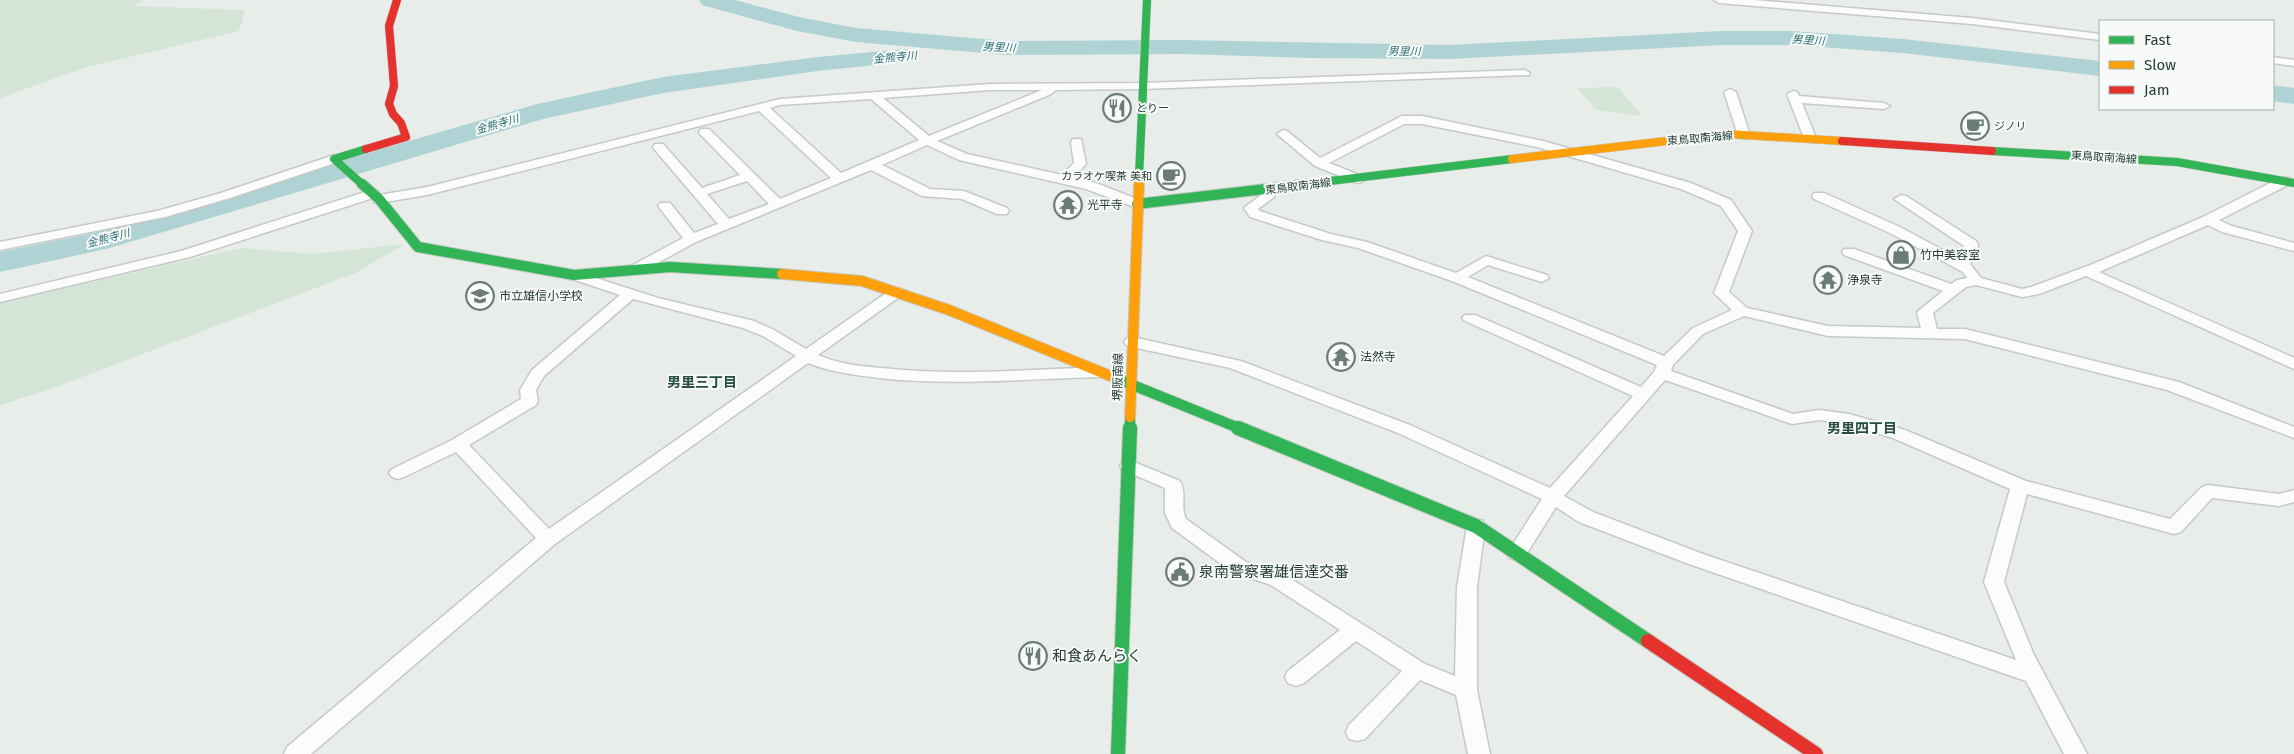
<svg xmlns="http://www.w3.org/2000/svg" width="2294" height="754" viewBox="0 0 2294 754" font-family="'Fira Sans','Noto Sans JP',sans-serif">
  <style>
    .green { fill: #d4e4d7 }
    .lines { fill: none; stroke-linecap: round; stroke-linejoin: round }
    .river { fill: #afd3d5; fill-rule: evenodd }
    .street-casing { stroke: #c5cac7; stroke-width: 3 }
    .fast-far2-casing { stroke: #c4cac7; stroke-width: 9 }
    .fast-far1-casing { stroke: #c4cac7; stroke-width: 12 }
    .fast-casing { stroke: #c4cac7; stroke-width: 16 }
    .slow-far1-casing { stroke: #c4cac7; stroke-width: 9 }
    .slow-casing { stroke: #c4cac7; stroke-width: 12 }
    .jam-far1-casing { stroke: #c4cac7; stroke-width: 9 }
    .jam-casing { stroke: #c4cac7; stroke-width: 16 }
    .street { fill: #fcfcfc; fill-rule: evenodd }
    .fast-far2 { stroke: #30b455; stroke-width: 8 }
    .fast-far1 { stroke: #30b455; stroke-width: 10 }
    .fast { stroke: #30b455; stroke-width: 14 }
    .slow-far1 { stroke: #ff9f0a; stroke-width: 8 }
    .slow { stroke: #ff9f0a; stroke-width: 10 }
    .jam-far1 { stroke: #e5322d; stroke-width: 8 }
    .jam { stroke: #e5322d; stroke-width: 14 }
    .labels { text-anchor: middle; stroke-width: 4; stroke-linejoin: round; paint-order: stroke }
    .far-water-label { font-size: 11px; font-style: italic; fill: #286d74; stroke: #f7faf8 }
    .far-poi-label { font-size: 11px; fill: #273e36; stroke: #f7faf8; text-anchor: start }
    .far-street-label { font-size: 11px; fill: #273e36; stroke: #f7faf8 }
    .poi-label { font-size: 12px; fill: #273e36; stroke: #f7faf8; text-anchor: start }
    .street-label { font-size: 12px; fill: #273e36; stroke: #f7faf8 }
    .neighbourhood-label { font-size: 14px; font-weight: bold; fill: #254e41; stroke: #f7faf8 }
    .near-poi-label { font-size: 15px; fill: #273e36; stroke: #f7faf8; text-anchor: start }
  </style>
  <rect width="100%" height="100%" fill="#e8edea"/>
  <!-- green -->
  <g class="green">
    <path d="M0 0H145L133 6 245 10 239 31 87 67 0 98Z"/>
    <path d="M1618 87 1642 116 1596 110 1577 88Z"/>
    <path d="M405 244 355 273 48 390 0 405V303L241 248 312 254Z"/>
  </g>
  <g class="lines">
    <!-- river -->
    <g class="river">
      <path d="M699 0H735L799 17 856 28 1006 41 1181 40 1450 45 1722 31H1792L1903 39 2100 61V76L1903 53 1792 45H1722L1450 59 1310 58 1181 54 1006 55 856 42 797 31 702 5Z"/>
      <path d="M905 49 914 51 917 56 914 61 818 71 663 93 543 119 106 249 0 272V252L89 234 537 104 663 77 818 57Z"/>
      <path d="M2273 85 2294 88V104L2273 101Z"/>
    </g>
    <defs>
      <g id="street">
        <path d="M1714 0H1754L1972 18 2100 34V40L1972 24 1719 3Z"/>
        <path d="M2273 57 2294 60V66L2273 63Z"/>
        <path d="M1525 70 1530 73 1529 75 1142 89 1056 90 1049 95 937 141 967 154 1062 175 1074 163 1071 142 1073 139H1081L1086 164 1074 177 1096 183 1142 201 1144 204 1137 208 1086 189 959 160 927 145 882 165 930 189 964 191 1007 208 1009 211 1007 214H997L962 199 922 196 871 170 696 242 641 272H631L629 269 631 266 683 238 658 206 660 203H670L694 233 718 224 655 150 653 147 655 144H663L702 188 740 175 701 135 699 132 701 129H709L780 199 831 178 759 111 427 195 379 203 374 202 373 198 190 257 0 302V294L181 251 368 191H378L379 195 427 187 780 99 990 84 1142 83ZM990 90H1042L929 136 883 98ZM871 99 919 140 841 173 770 108 780 105ZM747 181 769 204 729 219 707 194Z"/>
        <path d="M1730 89 1736 92 1750 135 1748 138 1744 139 1738 135 1724 92Z"/>
        <path d="M1793 91 1797 92 1799 96 1884 103 1890 106 1884 109 1802 103 1816 138 1810 142 1804 138 1787 94Z"/>
        <path d="M1402 116H1422L1543 141 1691 183 1731 200 1752 231 1729 292 1747 308 1828 326 1921 328 1917 312 1943 291 1844 255 1842 252 1844 249H1854L1951 284 1957 280 1967 278 1963 272 1890 233 1814 199 1812 196 1814 193H1824L1900 227 1959 259 1964 246 1894 199 1901 195 1906 196 1976 241 1978 244 1977 252 1970 264 1981 278 2022 289 2031 287 2093 264 2203 217 2280 178H2290L2291 181 2290 184 2219 220 2232 226 2294 243V251L2222 232 2208 225 2099 272 2294 358V369L2086 276 2039 294 2022 297 1976 285 1966 287 1933 313 1937 329H1965L2179 382 2294 427V438L2167 390 1965 339 1828 336 1744 316 1703 334 1673 365 1671 371 1793 414 1819 410 1849 414 1905 430 2026 481 2170 519 2202 487 2208 485 2279 494 2294 490V502L2279 506 2212 498 2181 532 2174 534 2027 494 2004 582 2034 655 2087 754H2064L2026 681 1689 564 1579 522 1556 507 1524 558 1517 560 1510 558 1507 553 1542 499 1398 433 1230 368 1132 347 1126 345 1124 342 1126 339 1132 337 1241 361 1410 425 1550 488 1633 396 1465 321 1462 318 1465 315H1475L1641 387 1654 372 1657 365 1452 281 1358 248 1322 240 1250 217 1244 208 1261 195 1263 187H1273L1275 190 1274 197 1258 209 1260 211 1331 234 1367 242 1456 273 1486 256 1547 275 1549 278 1542 282 1488 265 1468 277 1664 356 1693 328 1732 310 1714 293 1738 231 1721 206 1681 189 1537 147 1422 124H1404L1329 163 1362 176 1363 179 1362 182 1357 183 1315 166 1277 134 1283 130 1287 131 1320 158ZM1665 380 1792 424 1819 420 1847 424 1893 438 2010 489 1984 582 2016 660 1703 554 1593 512 1564 496Z"/>
        <path d="M334 155 340 159 338 162 230 198 165 217 0 250V242L157 211 221 193Z"/>
        <path d="M574 271 658 298 754 321 774 330 806 349 892 289H902L904 292 902 295 818 355C838 364 860 366 881 368 953 376 1026 370 1098 367L1104 369 1106 372 1104 375 1098 377C1025 379 952 386 879 378 855 375 830 372 808 363L555 544 311 754H284L287 747 536 538 456 452 404 477 398 479 392 477 389 473 392 469 452 440 521 399 520 390 532 370 620 295 569 278 567 275 569 272ZM633 299 743 328 763 336 796 356 549 529 469 445 536 405 538 401 536 390 544 376Z"/>
        <path d="M1129 460 1180 481C1187 492 1180 507 1186 519L1246 562 1285 575 1425 664 1455 676 1457 587 1467 526 1469 521 1476 519 1483 521 1485 526 1477 587V690L1490 754H1468L1456 695 1420 680 1365 739 1357 741 1349 739 1346 732 1349 725 1402 671 1356 641 1304 683 1296 686 1288 683 1285 677 1288 671 1340 630 1271 585 1232 572 1172 528 1165 513V488L1123 470 1120 466 1123 462Z"/>
      </g>
      <g id="fast-far2">
        <path d="M1992 151 2177 162 2294 183"/>
        <path d="M1139 177 1147 0"/>
        <path d="M363 185 334 159 366 149"/>
        <path d="M1297 185 1512 159"/>
      </g>
      <g id="fast-far1">
        <path d="M362 184 379 199 418 247 574 275 670 267 782 274"/>
        <path d="M1137 204 1308 184"/>
        <path d="M1113 377 1241 429"/>
        <path d="M1130 429V417"/>
      </g>
      <g id="fast">
        <path d="M1238 428 1476 526 1648 641"/>
        <path d="M1118 754 1130 428"/>
      </g>
      <g id="slow-far1">
        <path d="M1512 159 1727 134 1842 141"/>
        <path d="M1139 185V177"/>
      </g>
      <g id="slow">
        <path d="M782 274 862 281 949 310 1113 377"/>
        <path d="M1130 417 1139 184"/>
      </g>
      <g id="jam-far1">
        <path d="M1842 141 1992 151"/>
        <path d="M366 149 406 137 401 123 393 114 389 104 394 86 389 26 397 0"/>
      </g>
      <path id="jam" d="M1648 641 1816 754"/>
    </defs>
    <!-- street casing -->
    <use href="#street" class="street-casing"/>
    <!-- fast-far2 casing -->
    <use href="#fast-far2" class="fast-far2-casing"/>
    <!-- fast-far1 casing -->
    <use href="#fast-far1" class="fast-far1-casing"/>
    <!-- fast casing -->
    <use href="#fast" class="fast-casing"/>
    <!-- slow-far1 casing -->
    <use href="#slow-far1" class="slow-far1-casing"/>
    <!-- slow casing -->
    <use href="#slow" class="slow-casing"/>
    <!-- jam-far1 casing -->
    <use href="#jam-far1" class="jam-far1-casing"/>
    <!-- jam casing -->
    <use href="#jam" class="jam-casing"/>
    <!-- street -->
    <use href="#street" class="street"/>
    <!-- fast-far2 -->
    <use href="#fast-far2" class="fast-far2"/>
    <!-- fast-far1 -->
    <use href="#fast-far1" class="fast-far1"/>
    <!-- fast -->
    <use href="#fast" class="fast"/>
    <!-- slow-far1 -->
    <use href="#slow-far1" class="slow-far1"/>
    <!-- slow -->
    <use href="#slow" class="slow"/>
    <!-- jam-far1 -->
    <use href="#jam-far1" class="jam-far1"/>
    <!-- jam -->
    <use href="#jam" class="jam"/>
  </g>
  <!-- icons -->
  <defs>
    <symbol id="restaurant-ring" viewBox="-11 -11 22 22"><circle r="9.5" fill="#f7faf8" stroke="#6b7b75" stroke-width="1.5"/><path d="M-5-6h1v4h1v-4h1v4h1v-4h1v5L-1.5 .5V6h-2V.5L-5-1ZM5-6V6H3V1.5H1.5Q1.5-4 5-6Z" fill="#6b7b75"/></symbol>
    <symbol id="cafe-ring" viewBox="-11 -11 22 22"><circle r="9.5" fill="#f7faf8" stroke="#6b7b75" stroke-width="1.5"/><path d="M-5.5-4.5H6V0H3Q3 3.5 0 3.5H-2.5Q-5.5 3.5-5.5 0ZM3-3.2v2h1.7v-2ZM-6 4.5H4V6H-6Z" fill="#6b7b75"/></symbol>
    <symbol id="temple-ring" viewBox="-11 -11 22 22"><circle r="9.5" fill="#f7faf8" stroke="#6b7b75" stroke-width="1.5"/><path d="M0-6L5-2H3V0L6.5 2.5H4V6H1.5V3h-3V6H-4V2.5H-6.5L-3 0V-2H-5Z" fill="#6b7b75"/></symbol>
    <symbol id="shop-ring" viewBox="-11 -11 22 22"><circle r="9.5" fill="#f7faf8" stroke="#6b7b75" stroke-width="1.5"/><path d="M-5-2.5h2.3a2.7 3.5 0 0 1 5.4 0H5L5.5 6h-11ZM-1.5-2.5h3a1.5 2.3 0 0 0-3 0Z" fill="#6b7b75"/></symbol>
    <symbol id="school-ring" viewBox="-11 -11 22 22"><circle r="9.5" fill="#f7faf8" stroke="#6b7b75" stroke-width="1.5"/><path d="M0-5L7-2L0 1L-7-2ZM-4 1L0 2.5L4 1V4Q0 6-4 4Z" fill="#6b7b75"/></symbol>
    <symbol id="civic-ring" viewBox="-11 -11 22 22"><circle r="9.5" fill="#f7faf8" stroke="#6b7b75" stroke-width="1.5"/><path d="M-.6-6.5H3V-4.5H.6V-3L4-1V1h2V6H-6V1h2V-1L-.6-3ZM-1.2 2.5V6h2.4V2.5Z" fill="#6b7b75"/></symbol>
  </defs>
  <g fill-rule="evenodd">
    <use href="#restaurant-ring" x="1101" y="92" width="32" height="32"/>
    <use href="#cafe-ring" x="1959" y="110" width="32" height="32"/>
    <use href="#cafe-ring" x="1155" y="160" width="32" height="32"/>
    <use href="#temple-ring" x="1052" y="189" width="32" height="32"/>
    <use href="#shop-ring" x="1885" y="239" width="32" height="32"/>
    <use href="#temple-ring" x="1812" y="264" width="32" height="32"/>
    <use href="#school-ring" x="464" y="280" width="32" height="32"/>
    <use href="#temple-ring" x="1325" y="341" width="32" height="32"/>
    <use href="#civic-ring" x="1164" y="556" width="32" height="32"/>
    <use href="#restaurant-ring" x="1017" y="640" width="32" height="32"/>
  </g>
  <g class="labels">
    <!-- far-water labels -->
    <g class="far-water-label">
      <text transform="translate(1808 40) rotate(4)" y="4">男里川</text>
      <text transform="translate(999 47) rotate(3)" y="4">男里川</text>
      <text transform="translate(1404 51) rotate(1)" y="4">男里川</text>
      <text transform="translate(895 57) rotate(-5)" y="4">金熊寺川</text>
      <text transform="translate(497 124) rotate(-16)" y="4">金熊寺川</text>
      <text transform="translate(108 238) rotate(-15)" y="4">金熊寺川</text>
    </g>
    <!-- far-poi labels -->
    <g class="far-poi-label">
      <text x="1136" y="112">とりー</text>
      <text x="1994" y="130">ジノリ</text>
      <text x="1152" y="180" text-anchor="end">カラオケ喫茶 美和</text>
    </g>
    <!-- far-street labels -->
    <g class="far-street-label">
      <text transform="translate(1700 138) rotate(-5)" y="4">東鳥取南海線</text>
      <text transform="translate(2104 157) rotate(4)" y="4">東鳥取南海線</text>
      <text transform="translate(1298 186) rotate(-7)" y="4">東鳥取南海線</text>
    </g>
    <!-- poi labels -->
    <g class="poi-label">
      <text x="1087" y="209">光平寺</text>
      <text x="1920" y="259">竹中美容室</text>
      <text x="1847" y="284">浄泉寺</text>
      <text x="499" y="300">市立雄信小学校</text>
      <text x="1360" y="361">法然寺</text>
    </g>
    <!-- street labels -->
    <g class="street-label">
      <text transform="translate(1118 377) rotate(-89)" y="4">堺阪南線</text>
    </g>
    <!-- neighbourhood labels -->
    <g class="neighbourhood-label">
      <text x="702" y="387">男里三丁目</text>
      <text x="1862" y="433">男里四丁目</text>
    </g>
    <!-- near-poi labels -->
    <g class="near-poi-label">
      <text x="1199" y="577">泉南警察署雄信達交番</text>
      <text x="1052" y="661">和食あんらく</text>
    </g>
  </g>
  <!-- legend -->
  <rect x="2099" y="20" width="175" height="90" fill="#f7faf8" stroke="#a4afaa"/>
  <rect x="2109" y="36" width="25" height="8" fill="#30b455" stroke="#a4afaa"/>
  <text x="2144" y="45" font-size="15" fill="#273e36">Fast</text>
  <rect x="2109" y="61" width="25" height="8" fill="#ff9f0a" stroke="#a4afaa"/>
  <text x="2144" y="70" font-size="15" fill="#273e36">Slow</text>
  <rect x="2109" y="86" width="25" height="8" fill="#e5322d" stroke="#a4afaa"/>
  <text x="2144" y="95" font-size="15" fill="#273e36">Jam</text>
</svg>
